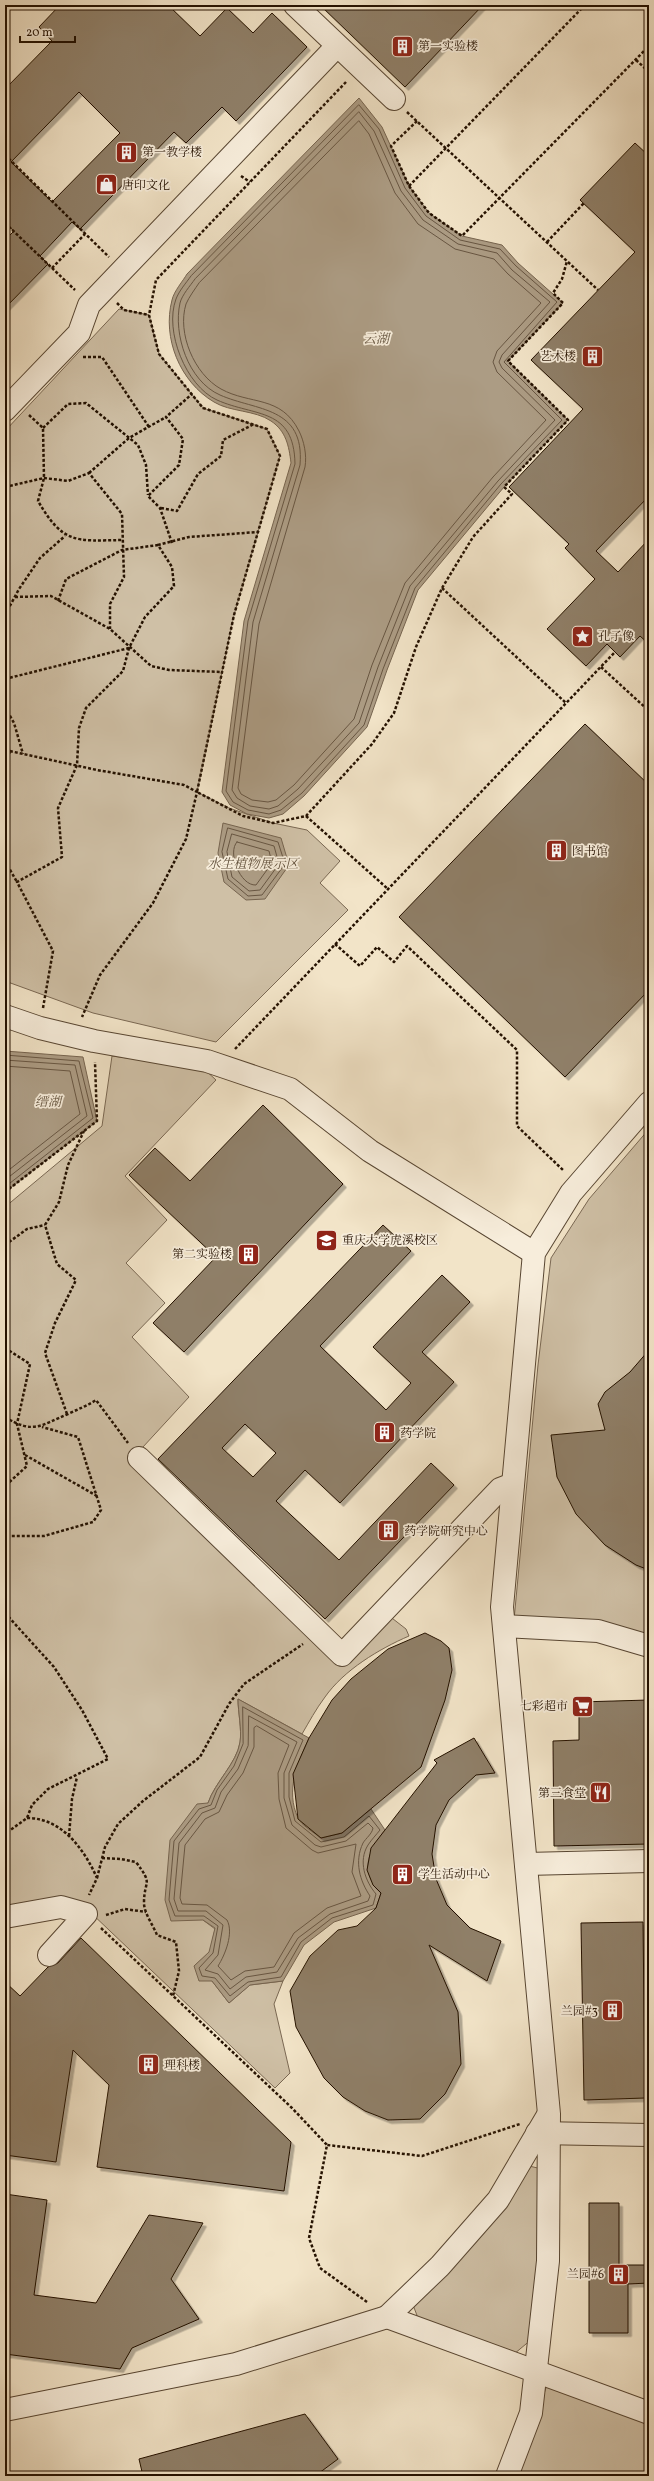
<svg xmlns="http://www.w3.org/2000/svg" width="654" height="2481" viewBox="0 0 654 2481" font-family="Vollkorn,'Noto Serif SC',serif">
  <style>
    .green { fill: #cfc0a6; stroke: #7a6853 }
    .water { fill: #ac9c84; stroke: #76644f }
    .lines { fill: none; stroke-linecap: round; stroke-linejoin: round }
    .shore { stroke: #685642; stroke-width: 1 }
    .building { fill: #8f7f68; stroke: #241100; fill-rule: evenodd; filter: url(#shadow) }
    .minor-casing { stroke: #584632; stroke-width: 24 }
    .path { stroke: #241100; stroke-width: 2.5; stroke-dasharray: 3 2; stroke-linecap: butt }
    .minor { stroke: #f7eddb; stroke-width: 22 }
    .labels { text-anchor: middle; stroke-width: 3.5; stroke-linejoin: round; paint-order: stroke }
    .poi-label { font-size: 12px; fill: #241100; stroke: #f7eddb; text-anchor: start }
    .water-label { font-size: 13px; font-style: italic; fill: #61503b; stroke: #f7eddb }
  </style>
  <defs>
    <filter id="shadow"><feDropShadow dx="3.5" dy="3.5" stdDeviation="0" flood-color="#0004"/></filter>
  </defs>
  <rect width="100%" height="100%" fill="#f2e4c8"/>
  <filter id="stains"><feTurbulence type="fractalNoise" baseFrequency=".005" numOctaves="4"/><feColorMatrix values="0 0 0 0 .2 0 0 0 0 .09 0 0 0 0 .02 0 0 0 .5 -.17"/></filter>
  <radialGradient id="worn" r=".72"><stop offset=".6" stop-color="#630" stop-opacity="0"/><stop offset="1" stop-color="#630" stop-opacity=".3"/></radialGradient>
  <!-- green -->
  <g class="green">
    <path d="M119 309 149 315 159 354 203 408 267 429 280 456 234 615 197 792 229 808 273 823 307 830 340 861 320 883 348 910 216 1042 93 1013 5 981V431Z"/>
    <path d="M112 1056 203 1068 216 1080 125 1176 167 1220 126 1263 165 1303 132 1337 189 1397 131 1460 341 1662 388 1615 406 1629 409 1636C379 1649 344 1670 325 1697 316 1709 309 1722 302 1734L238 1699C238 1713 242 1729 240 1743 236 1764 215 1782 208 1803L203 1920 215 1929 210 1952 194 1966 212 1981 229 2003 250 1985 283 1981 274 2004 290 2073 275 2088 89 1911H5V1207L102 1126Z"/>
    <path d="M649 1129V1637L514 1620 538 1365 551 1258 589 1199Z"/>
    <path d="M529 2166 542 2169 541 2262 532 2339 514 2354 418 2318 413 2305Z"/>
    <path d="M547 2385 649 2423V2476H515Z"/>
  </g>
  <!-- water -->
  <g class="water">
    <path d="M359 98 382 127 409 186 429 213 462 236 502 245 518 263 563 303 508 361 568 420 504 487 418 590 387 670 367 727 304 796 283 814 269 818 247 814 230 805 222 792 244 621 291 463C289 446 286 431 271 421 255 410 230 412 214 402 180 382 162 338 172 300 174 291 183 281 187 274Z"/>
    <path d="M223 823 281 838 289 865 265 899 246 900 224 882 218 853Z"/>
    <path d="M5 1051 83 1057 97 1121 5 1192Z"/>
    <path d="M238 1699 309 1738C298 1763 285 1790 298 1818 301 1825 315 1833 321 1838L342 1833 371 1809 385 1830C369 1851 358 1871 381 1893L376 1908 334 1922 304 1945 283 1981 250 1985 229 2003 212 1981H199L194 1966 209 1952 215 1928 203 1920 171 1921 165 1900 170 1840 197 1804 208 1803C215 1782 237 1763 240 1742 242 1729 238 1712 238 1699Z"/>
  </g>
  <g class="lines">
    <!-- shore -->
    <g class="shore">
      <path d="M359 105 379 129 405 188 426 216 460 240 500 249 516 266 557 302 504 362 562 420 501 484 415 588 383 669 364 725 302 793 281 810 269 814 248 810 233 802 226 791 248 621 295 464C294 407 255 417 217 400 186 386 164 331 176 299 179 291 186 283 191 276Z"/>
      <path d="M359 112 374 131 401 191 423 220 458 244 497 253 512 270 550 302 502 355 499 362 502 368 555 420 498 481 410 586 378 667 359 723 298 789 278 806 269 809 250 806 237 798 232 790 253 622 300 465C305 406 256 411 220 395 188 381 173 334 180 303 182 295 190 286 195 279Z"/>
      <path d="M359 121 369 134 395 193 418 224 455 249 494 259 508 274 541 303 497 351 493 362 497 372 546 420 493 477 405 583 372 665 354 719 294 785 276 800 268 802 252 800 241 794 238 788 259 624 305 467C307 455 304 441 299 431 281 395 250 405 221 389 194 374 177 333 186 304 189 297 195 289 199 283Z"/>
      <path d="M228 828 278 842 285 864 262 895 248 896 228 879 222 852Z"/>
      <path d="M232 834 274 846 279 864 260 890 249 891 232 877 227 852Z"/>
      <path d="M237 842 269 851 272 863 256 885C240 886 227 852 237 842Z"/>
      <path d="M5 1055 79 1061 93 1118 5 1187"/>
      <path d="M5 1060 75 1065 87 1116 5 1180"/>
      <path d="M5 1066 70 1071 80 1114 5 1173"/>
      <path d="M243 1707 303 1740 289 1773V1797L295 1821 321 1842 344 1837 369 1816 380 1830C376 1835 372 1839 368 1845 358 1861 365 1881 376 1894L373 1905 332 1918 301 1942 281 1977 248 1982 230 1996 215 1978 202 1976 199 1968 213 1953 218 1926 204 1916H175L169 1900 174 1841 199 1809 211 1805 217 1790 234 1766 243 1744Z"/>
      <path d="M249 1716 297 1742 284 1773V1798L292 1825 315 1845 321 1847 346 1841 368 1823 373 1828C372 1834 366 1838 363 1843 354 1862 360 1881 370 1896L368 1901 330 1914 298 1938 277 1972 246 1977 230 1989 218 1974 205 1970 218 1955 223 1925 206 1911H178L174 1899 179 1843 202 1813 215 1808 221 1792 238 1769 248 1746Z"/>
      <path d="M257 1726 289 1745 278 1773 279 1799 286 1828 312 1850 318 1853 356 1844 352 1872 361 1896 327 1908 294 1933 274 1967 245 1971 231 1980 218 1966C225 1955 234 1933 227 1920L207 1905 182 1904 180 1898 185 1845 205 1819 219 1812 227 1795 243 1773 254 1747V1728Z"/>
    </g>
  </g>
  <!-- building -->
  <g class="building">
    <path d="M60 5H168L200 36 227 8 253 33 272 13 307 47 236 121 222 107 186 143 174 132 80 229 72 222 40 256 48 264 5 308V240L14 231 5 223V89L52 41 39 27ZM79 92 120 133 52 202 11 162Z"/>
    <path d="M320 5H483L405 87Z"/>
    <path d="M635 143 649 156V496L596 551 618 572 649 539V644L640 636 620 657 607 644 586 666 547 629 595 579 565 548 569 544 509 487 583 409 531 360 635 252 580 200Z"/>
    <path d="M585 724 649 785V990L565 1077 399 917Z"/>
    <path d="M263 1105 343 1184 184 1352 153 1323 216 1257 129 1175 155 1148 190 1181Z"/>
    <path d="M383 1225 411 1251 320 1346 386 1410 411 1383 373 1347 442 1275 470 1302 422 1352 454 1382 340 1503 305 1470 276 1501 339 1560 431 1463 454 1485 325 1619 158 1459ZM245 1424 276 1453 253 1477 222 1448Z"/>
    <path d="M649 1350V1570L636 1565 605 1545 576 1514 557 1477 551 1435 605 1430 598 1404 605 1392 630 1372Z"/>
    <path d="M425 1633 441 1641 449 1648 452 1670 445 1700 421 1767 342 1833 321 1838 298 1819 293 1774 309 1738 332 1700 351 1679 388 1649Z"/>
    <path d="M649 1700V1844L554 1846 553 1741 579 1740V1702Z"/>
    <path d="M474 1738 495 1773 476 1775 449 1800 436 1825 432 1854 436 1879 447 1905 470 1928 501 1941 487 1981 429 1945 458 2012 461 2064 445 2094 420 2119 388 2120 365 2111 343 2097 324 2078 296 2027 290 1991 310 1956 338 1930 357 1926 376 1908 381 1893 373 1885 367 1870 371 1848 437 1763 434 1760Z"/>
    <path d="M643 1922 645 2098 584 2100 581 1923Z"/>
    <path d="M81 1938 291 2142 284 2191 97 2167 109 2085 73 2050 56 2162 5 2155V2095L9 2066 5 2063V1982L20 1996 48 1967 58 1963Z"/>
    <path d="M5 2194 47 2200 34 2295 96 2303 149 2215 203 2223 171 2279 199 2319 132 2348 120 2369 5 2354Z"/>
    <path d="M589 2203H619V2265H649V2283L628 2284V2333H589Z"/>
    <path d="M305 2414 338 2459 315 2476H143L139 2459Z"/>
  </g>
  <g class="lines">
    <defs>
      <g id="minor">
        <path d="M295 5 394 99"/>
        <path d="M5 410 79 333 89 305 337 46"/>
        <path d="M5 1016 40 1028 94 1041 207 1061 290 1089 370 1151 534 1253"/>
        <path d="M139 1458 342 1655 500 1489 513 1484"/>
        <path d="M504 1626 598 1631 649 1646"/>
        <path d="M526 1864 649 1861"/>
        <path d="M5 1917 61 1907 86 1914 49 1955"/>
        <path d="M548 2115 498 2200 440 2266 387 2317 649 2413"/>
        <path d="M537 2133 649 2135"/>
        <path d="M5 2410 236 2364 387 2317"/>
        <path d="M507 2476 531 2413 548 2261 549 2114 502 1607 534 1253 571 1193 649 1103"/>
      </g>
    </defs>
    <!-- minor casing -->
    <use href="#minor" class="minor-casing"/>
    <!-- path -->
    <g class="path">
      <path d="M636 60 649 72"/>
      <path d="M346 82 156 280 149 315 159 354 203 408 267 429 280 456 234 615 197 792 243 816 273 823 306 816 372 744 394 713 416 647 442 588 473 537 512 494 504 487 568 420 508 361 563 303 553 293 562 279 567 261"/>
      <path d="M407 112 598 290"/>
      <path d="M417 121 391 146 409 186 429 213 462 236 649 46"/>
      <path d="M5 155 109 257"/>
      <path d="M241 176 250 182"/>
      <path d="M409 186 585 5"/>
      <path d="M5 223 75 290"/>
      <path d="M547 242 584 203"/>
      <path d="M52 268 85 234"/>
      <path d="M117 303 124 310 149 315"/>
      <path d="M83 357H102L149 427"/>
      <path d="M29 415 43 428 44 478 38 501C63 544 75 541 122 540"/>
      <path d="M43 428 68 404 86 403 138 445 146 465 148 495"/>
      <path d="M89 473 129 438 166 417"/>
      <path d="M5 487 44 478 68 481 89 473 122 514 124 577 110 604V629"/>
      <path d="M161 508 177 511 198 474 221 456 223 440 254 424"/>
      <path d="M172 543 160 508 148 496 179 465 183 439 166 417 192 394"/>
      <path d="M442 588 566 703"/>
      <path d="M15 597 51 596 110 629 151 666 169 670 222 672"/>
      <path d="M58 601 66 579 122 550 158 545"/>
      <path d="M5 615 19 589 40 558 65 536"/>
      <path d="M601 667 649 711"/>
      <path d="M5 679 129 648"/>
      <path d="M5 707 14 723 23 754"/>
      <path d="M5 750 97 770 184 785 197 792 186 839 153 903 100 975 82 1017"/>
      <path d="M5 758 11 751"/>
      <path d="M306 816 388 889"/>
      <path d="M5 861 17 882"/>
      <path d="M335 944 360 966 377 947 394 962 407 946 517 1050V1126L564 1171"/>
      <path d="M43 1008 53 951 17 882 62 857 58 808 77 765 79 728 86 708 123 671 129 648 145 617 174 586 172 567 158 545 189 537 258 532"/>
      <path d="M235 1049 615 652"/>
      <path d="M5 1192 97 1121 95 1062"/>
      <path d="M5 1245 27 1229 45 1225"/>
      <path d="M5 1348 30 1364 17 1424 27 1466 5 1486"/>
      <path d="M67 1414 45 1353 55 1323 76 1280 57 1264 45 1225 59 1202 68 1165 84 1131"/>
      <path d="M5 1417C34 1435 41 1425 68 1414 78 1409 87 1406 96 1400L128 1443"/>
      <path d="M25 1455 97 1496"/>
      <path d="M5 1530 9 1536H44L93 1522 101 1510 78 1437 42 1427"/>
      <path d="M5 1613 54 1667 82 1710 108 1759 48 1789 32 1805 27 1818 5 1834"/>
      <path d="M27 1818C62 1818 84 1849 97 1878L89 1895"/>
      <path d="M69 1836 72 1799 77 1777"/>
      <path d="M102 1858 121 1859 136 1862C154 1886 144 1879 144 1903 144 1913 153 1925 157 1935L176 1942 179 1971 173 1996"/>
      <path d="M97 1878 105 1847 118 1824 143 1801 200 1757 229 1704 244 1684 303 1644"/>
      <path d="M106 1915 125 1909 146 1912"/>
      <path d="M101 1928 292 2108 327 2145"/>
      <path d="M367 2302 320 2268 309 2238 327 2145 422 2156 520 2124"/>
    </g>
    <!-- minor -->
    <use href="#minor" class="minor"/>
  </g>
  <!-- icons -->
  <defs>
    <symbol id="building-square" viewBox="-11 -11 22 22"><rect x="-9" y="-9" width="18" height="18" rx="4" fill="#8f2418" stroke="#f7eddb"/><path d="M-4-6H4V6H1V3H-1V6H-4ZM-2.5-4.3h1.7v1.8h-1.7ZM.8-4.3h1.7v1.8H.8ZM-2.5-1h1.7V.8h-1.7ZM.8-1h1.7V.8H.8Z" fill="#fff"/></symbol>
    <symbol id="shop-square" viewBox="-11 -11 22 22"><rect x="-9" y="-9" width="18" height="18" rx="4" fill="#8f2418" stroke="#f7eddb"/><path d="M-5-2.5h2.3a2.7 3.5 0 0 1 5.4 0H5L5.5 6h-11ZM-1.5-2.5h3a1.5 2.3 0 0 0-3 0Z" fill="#fff"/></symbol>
    <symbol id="sight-square" viewBox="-11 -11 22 22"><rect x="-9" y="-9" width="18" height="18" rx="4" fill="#8f2418" stroke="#f7eddb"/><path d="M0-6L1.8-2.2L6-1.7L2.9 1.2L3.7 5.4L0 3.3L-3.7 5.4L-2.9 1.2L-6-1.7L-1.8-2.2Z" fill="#fff"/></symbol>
    <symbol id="university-square" viewBox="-11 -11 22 22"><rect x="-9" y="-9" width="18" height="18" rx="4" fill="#8f2418" stroke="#f7eddb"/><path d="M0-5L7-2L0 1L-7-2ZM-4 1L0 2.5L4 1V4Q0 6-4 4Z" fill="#fff"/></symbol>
    <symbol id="supermarket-square" viewBox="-11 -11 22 22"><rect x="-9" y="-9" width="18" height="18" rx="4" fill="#8f2418" stroke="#f7eddb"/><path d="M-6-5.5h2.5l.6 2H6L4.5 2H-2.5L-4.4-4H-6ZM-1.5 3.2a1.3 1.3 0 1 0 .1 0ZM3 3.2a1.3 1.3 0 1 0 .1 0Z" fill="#fff"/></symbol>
    <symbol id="restaurant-square" viewBox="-11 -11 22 22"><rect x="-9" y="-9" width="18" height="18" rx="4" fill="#8f2418" stroke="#f7eddb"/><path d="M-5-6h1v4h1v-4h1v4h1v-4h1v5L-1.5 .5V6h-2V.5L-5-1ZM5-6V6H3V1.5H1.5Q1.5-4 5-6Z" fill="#fff"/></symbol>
  </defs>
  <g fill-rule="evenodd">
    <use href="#building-square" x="390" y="34" width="25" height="25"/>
    <use href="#building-square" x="114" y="140" width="25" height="25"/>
    <use href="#shop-square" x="94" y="172" width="25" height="25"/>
    <use href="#building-square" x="580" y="344" width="25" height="25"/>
    <use href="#sight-square" x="570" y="624" width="25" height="25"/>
    <use href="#building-square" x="544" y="838" width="25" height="25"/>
    <use href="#university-square" x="314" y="1228" width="25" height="25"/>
    <use href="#building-square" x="236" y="1242" width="25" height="25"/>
    <use href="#building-square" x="372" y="1420" width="25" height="25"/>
    <use href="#building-square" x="376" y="1518" width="25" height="25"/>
    <use href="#supermarket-square" x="570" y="1694" width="25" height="25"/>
    <use href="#restaurant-square" x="588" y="1780" width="25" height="25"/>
    <use href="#building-square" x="390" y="1862" width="25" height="25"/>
    <use href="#building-square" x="600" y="1998" width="25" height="25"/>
    <use href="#building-square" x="136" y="2052" width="25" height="25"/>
    <use href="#building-square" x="606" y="2262" width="25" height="25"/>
  </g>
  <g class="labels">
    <!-- poi labels -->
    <g class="poi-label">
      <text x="418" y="50">第一实验楼</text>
      <text x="142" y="156">第一教学楼</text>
      <text x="122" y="189">唐印文化</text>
      <text x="576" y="360" text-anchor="end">艺术楼</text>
      <text x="598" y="640">孔子像</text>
      <text x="572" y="855">图书馆</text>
      <text x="342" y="1244">重庆大学虎溪校区</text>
      <text x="232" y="1258" text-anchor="end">第二实验楼</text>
      <text x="400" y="1437">药学院</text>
      <text x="404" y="1535">药学院研究中心</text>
      <text x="568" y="1710" text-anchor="end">七彩超市</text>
      <text x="586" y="1797" text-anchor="end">第三食堂</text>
      <text x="418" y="1878">学生活动中心</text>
      <text x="598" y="2015" text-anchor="end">兰园#3</text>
      <text x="164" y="2069">理科楼</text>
      <text x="604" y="2278" text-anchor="end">兰园#6</text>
    </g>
    <!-- water labels -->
    <g class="water-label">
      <text x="376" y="343">云湖</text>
      <text x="253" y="868">水生植物展示区</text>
      <text x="48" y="1106">缙湖</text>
    </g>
  </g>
  <!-- margin -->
  <rect width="654" height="2481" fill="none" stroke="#f2e4c8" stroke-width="20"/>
  <rect x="6" y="6" width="642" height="2469" fill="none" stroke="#241100" stroke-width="2"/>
  <rect x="10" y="10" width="634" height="2461" fill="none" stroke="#241100"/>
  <!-- scale -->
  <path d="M20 36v6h55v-6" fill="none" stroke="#241100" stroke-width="2"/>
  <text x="26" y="36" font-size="12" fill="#241100" stroke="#f7eddb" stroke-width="3" paint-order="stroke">20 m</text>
  <rect width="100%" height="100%" filter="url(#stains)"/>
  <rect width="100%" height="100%" fill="url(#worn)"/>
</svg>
